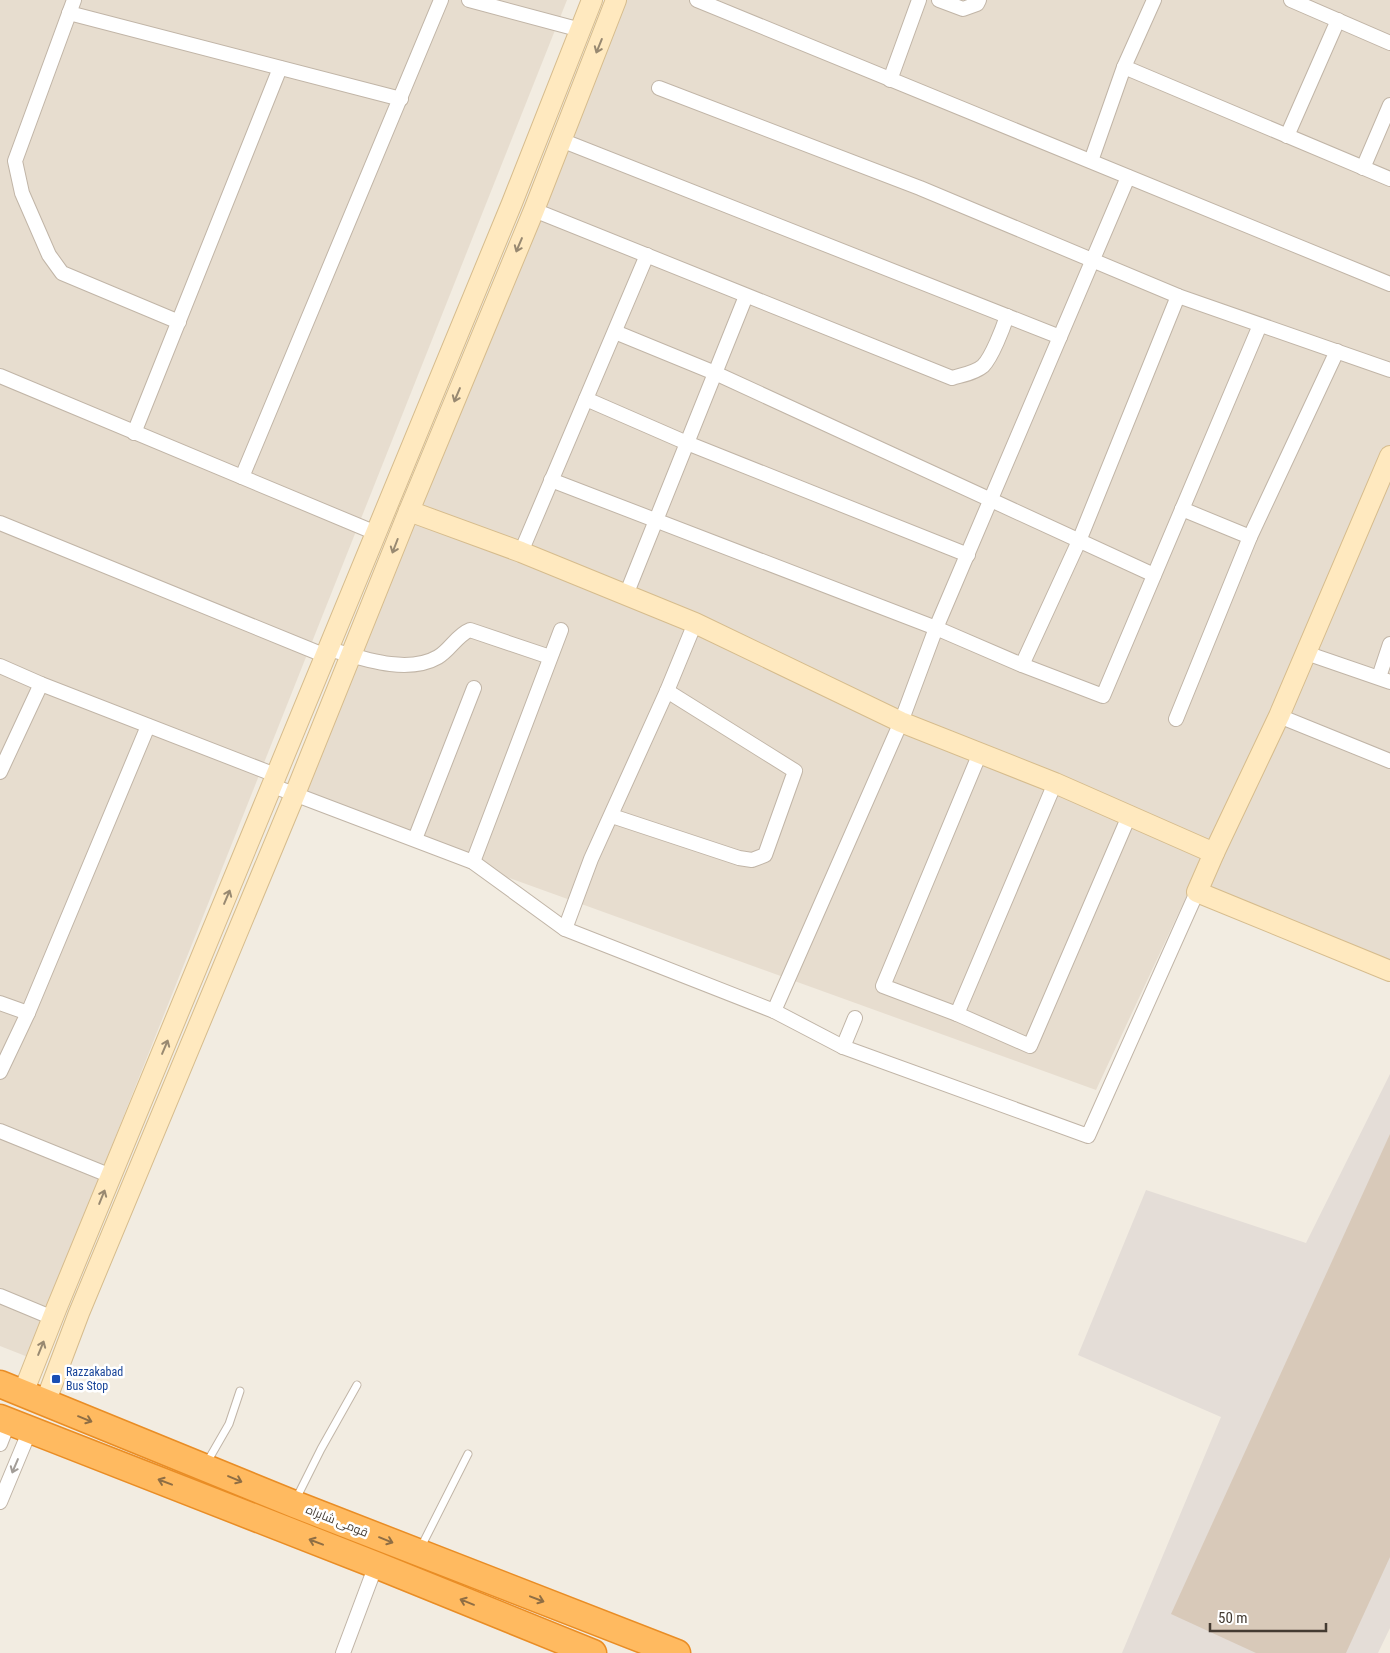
<svg xmlns="http://www.w3.org/2000/svg" width="1390" height="1653" viewBox="0 0 1390 1653" font-family="'Roboto Condensed',Cairo,sans-serif">
  <style>
    .residential { fill: #e7ddcf }
    .industrial { fill: #e4ddd7 }
    .building { fill: #d8c9b9 }
    .lines { fill: none; stroke-linecap: round; stroke-linejoin: round }
    .lane-casing { stroke: #c1b5a7; stroke-width: 9 }
    .street-casing { stroke: #c1b5a7; stroke-width: 16 }
    .secondary-casing { stroke: #d6bc8d; stroke-width: 22 }
    .highway-casing { stroke: #e98d25; stroke-width: 29 }
    .lane { stroke: #fff; stroke-width: 7 }
    .street { stroke: #fff; stroke-width: 14 }
    .secondary { stroke: #ffe9bf; stroke-width: 20 }
    .highway { stroke: #ffba60; stroke-width: 26 }
    .oneway { stroke: #988971 }
    .oneway2 { stroke: #8f6e44 }
    .oneway3 { stroke: #a29d98 }
    .transit-dot { fill: #1a4fb4; stroke: #fff; stroke-width: 2 }
    .labels { text-anchor: middle; stroke-width: 5; stroke-linejoin: round; paint-order: stroke }
    .transit-label { font-size: 12px; fill: #164399; stroke: #fff; text-anchor: start }
    .street-label { font-size: 12px; fill: #443b32; stroke: #fff }
  </style>
  <rect width="100%" height="100%" fill="#f2ece1"/>
  <!-- residential -->
  <g class="residential">
    <path d="M0 0H567L28 1357 0 1346Z"/>
    <path d="M614 0H1390V960L1194 880 1096 1090 291 799Z"/>
  </g>
  <!-- industrial -->
  <path class="industrial" d="M1390 1074V1628L1378 1653H1122L1221 1417 1078 1355 1146 1190 1306 1243Z"/>
  <!-- building -->
  <path class="building" d="M1390 1134V1557L1346 1653H1256L1171 1614Z"/>
  <g class="lines">
    <defs>
      <g id="lane">
        <path d="M206 1464 229 1424 240 1391"/>
        <path d="M296 1499 321 1449 357 1385"/>
        <path d="M421 1547 468 1454"/>
      </g>
      <g id="street">
        <path d="M74 0 15 161 22 193 49 255 62 273 179 322"/>
        <path d="M469 0 581 30"/>
        <path d="M697 0 1390 284"/>
        <path d="M939 0 963 9 977 4 979 0"/>
        <path d="M1291 0 1390 43"/>
        <path d="M69 13 401 99"/>
        <path d="M1124 67 1390 179"/>
        <path d="M890 80 919 0"/>
        <path d="M659 88 920 188 1178 296 1390 370"/>
        <path d="M1287 136 1338 20"/>
        <path d="M561 140 1060 337"/>
        <path d="M1091 161 1124 67 1154 0"/>
        <path d="M1363 168 1390 105"/>
        <path d="M534 210 952 378C962 375 975 373 983 366 992 357 1003 328 1007 316"/>
        <path d="M615 332 715 373 1154 575"/>
        <path d="M0 376 376 533"/>
        <path d="M586 399 687 443 968 555"/>
        <path d="M134 433 280 68"/>
        <path d="M242 477 441 0"/>
        <path d="M551 480 936 628 1022 665 1103 696 1260 325"/>
        <path d="M1182 509 1250 537"/>
        <path d="M0 523 326 656"/>
        <path d="M521 552 647 255"/>
        <path d="M626 595 746 296"/>
        <path d="M329 649C361 658 407 675 438 657 450 650 457 635 470 630L550 657"/>
        <path d="M1306 653 1390 682"/>
        <path d="M1022 665 1079 541 1178 296"/>
        <path d="M0 666 41 684 278 776"/>
        <path d="M1379 677 1390 644"/>
        <path d="M1279 716 1390 761"/>
        <path d="M1176 719 1250 537 1337 351"/>
        <path d="M980 753 883 986 957 1014 1055 783"/>
        <path d="M0 772 41 684"/>
        <path d="M273 786 473 862 565 929 774 1011 843 1047 1088 1136 1197 892"/>
        <path d="M612 816 739 858 752 860 765 855 795 771 667 691"/>
        <path d="M415 839 474 688"/>
        <path d="M473 862 561 630"/>
        <path d="M565 929 591 859 667 691 695 623"/>
        <path d="M0 1003 28 1013"/>
        <path d="M774 1011 901 722 936 628 1128 177"/>
        <path d="M957 1014 1030 1046 1129 816"/>
        <path d="M843 1047 855 1018"/>
        <path d="M0 1072 28 1013 148 726"/>
        <path d="M0 1131 111 1176"/>
        <path d="M0 1296 53 1318"/>
        <path d="M0 1444 9 1421"/>
        <path d="M0 1502 30 1430"/>
        <path d="M343 1653 376 1565"/>
      </g>
      <g id="secondary">
        <path d="M1390 456 1279 716 1214 853 1197 892 1390 971"/>
        <path d="M409 511 521 552 695 623 901 722 1055 783 1214 853"/>
        <path d="M23 1393 57 1307 512 203 592 0"/>
        <path d="M45 1403 79 1313 295 794 409 511 534 210 616 0"/>
      </g>
      <g id="highway">
        <path d="M0 1384 294 1504 677 1653"/>
        <path d="M0 1418 376 1565 593 1653"/>
      </g>
    </defs>
    <!-- lane casing -->
    <use href="#lane" class="lane-casing"/>
    <!-- street casing -->
    <use href="#street" class="street-casing"/>
    <!-- secondary casing -->
    <use href="#secondary" class="secondary-casing"/>
    <!-- highway casing -->
    <use href="#highway" class="highway-casing"/>
    <!-- lane -->
    <use href="#lane" class="lane"/>
    <!-- street -->
    <use href="#street" class="street"/>
    <!-- secondary -->
    <use href="#secondary" class="secondary"/>
    <!-- highway -->
    <use href="#highway" class="highway"/>
  </g>
  <!-- one-way arrows -->
  <defs><path id="oneway-shaft" d="M-6 0H5M1.5-3L5.5 0L1.5 3" fill="none" stroke-width="1.6" stroke-linecap="round" stroke-linejoin="round" transform="scale(1.25)"/></defs>
  <g class="oneway">
    <use href="#oneway-shaft" transform="translate(599 46) rotate(112)"/>
    <use href="#oneway-shaft" transform="translate(519 245) rotate(113)"/>
    <use href="#oneway-shaft" transform="translate(457 395) rotate(113)"/>
    <use href="#oneway-shaft" transform="translate(395 546) rotate(111)"/>
    <use href="#oneway-shaft" transform="translate(227 897) rotate(-67)"/>
    <use href="#oneway-shaft" transform="translate(165 1047) rotate(-67)"/>
    <use href="#oneway-shaft" transform="translate(102 1197) rotate(-68)"/>
    <use href="#oneway-shaft" transform="translate(41 1348) rotate(-68)"/>
  </g>
  <g class="oneway2">
    <use href="#oneway-shaft" transform="translate(85 1419) rotate(22)"/>
    <use href="#oneway-shaft" transform="translate(235 1479) rotate(23)"/>
    <use href="#oneway-shaft" transform="translate(165 1482) rotate(-159)"/>
    <use href="#oneway-shaft" transform="translate(386 1540) rotate(22)"/>
    <use href="#oneway-shaft" transform="translate(316 1542) rotate(-159)"/>
    <use href="#oneway-shaft" transform="translate(537 1599) rotate(21)"/>
    <use href="#oneway-shaft" transform="translate(467 1602) rotate(-158)"/>
  </g>
  <use class="oneway3" href="#oneway-shaft" transform="translate(15 1466) rotate(113)"/>
  <!-- markers -->
  <rect class="transit-dot" x="51" y="1374" width="10" height="10" rx="2.5"/>
  <g class="labels">
    <!-- transit labels -->
    <g class="transit-label">
      <text x="66" y="1376">Razzakabad<tspan x="66" dy="14">Bus Stop</tspan></text>
    </g>
    <!-- street labels -->
    <g class="street-label">
      <text transform="translate(337 1521) rotate(22)" y="4">قومی شاہراہ</text>
    </g>
  </g>
  <!-- scale -->
  <path d="M1210 1623v8h116v-8" fill="none" stroke="#443b32" stroke-width="2.5"/>
  <text x="1218" y="1623" font-size="15" fill="#443b32" stroke="#ffffff" stroke-width="4" paint-order="stroke">50 m</text>
</svg>
